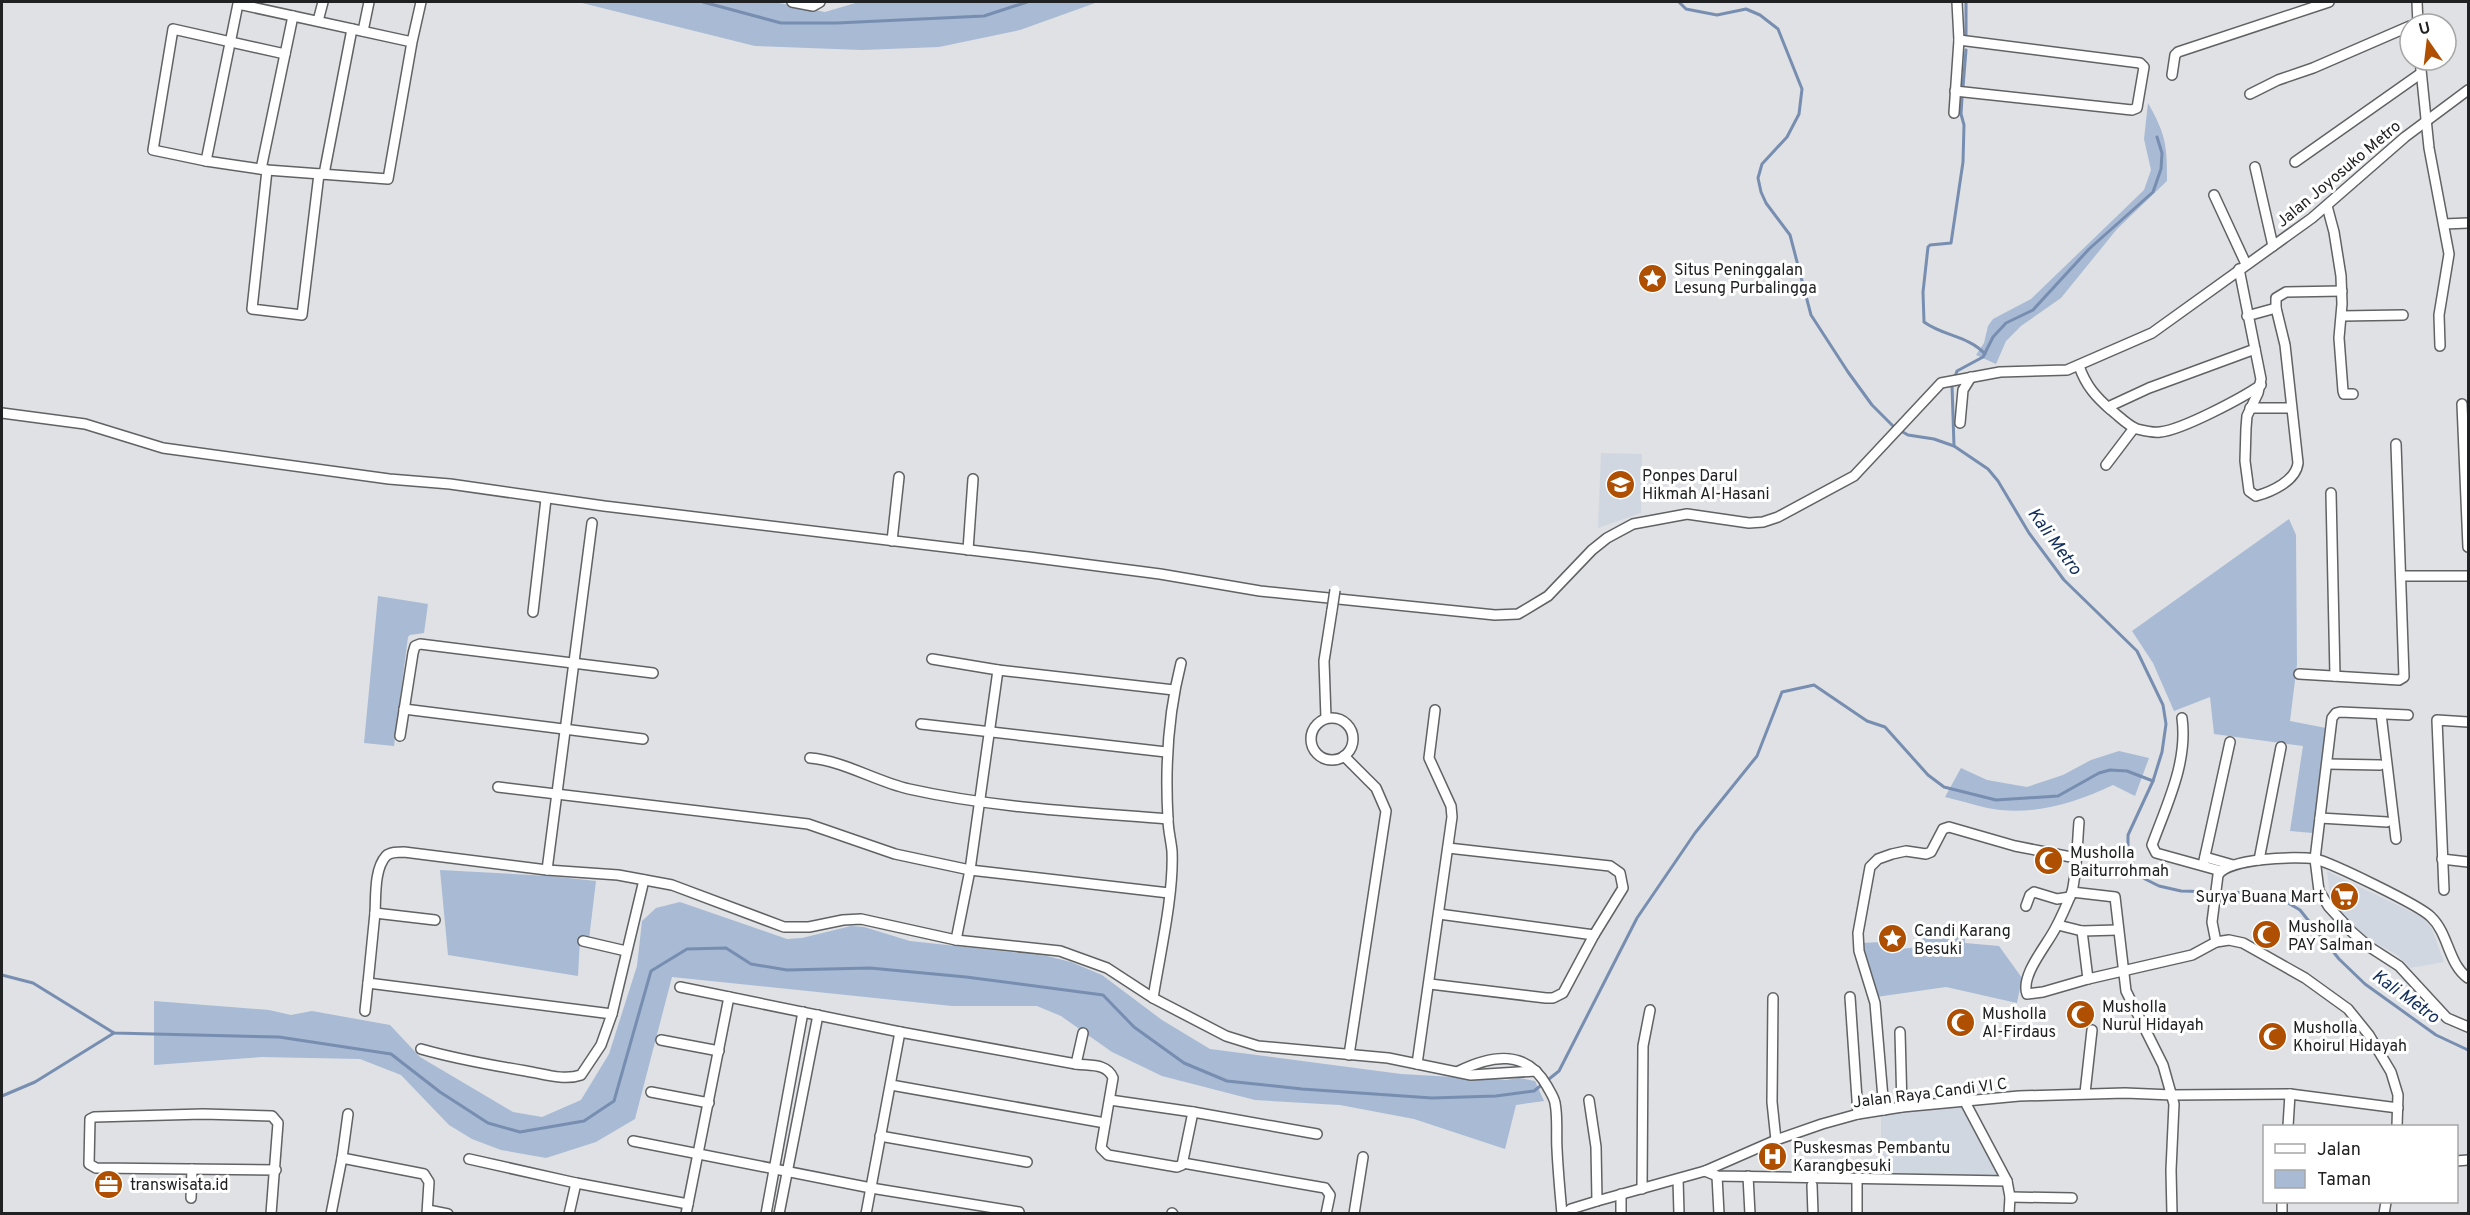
<svg xmlns="http://www.w3.org/2000/svg" width="2470" height="1215" viewBox="0 0 2470 1215" font-family="Overpass,sans-serif">
  <style>
    .built { fill: #d1d7e0 }
    .green { fill: #a8bad4 }
    .lines { fill: none; stroke-linecap: round; stroke-linejoin: round }
    .stream { stroke: #778eb1; stroke-width: 3 }
    .minor-casing { stroke: #606264; stroke-width: 12 }
    .minor { stroke: #fff; stroke-width: 9 }
    .minor-bridge-casing { stroke: #606264; stroke-width: 12; stroke-linecap: butt }
    .minor-bridge { stroke: #fff; stroke-width: 9 }
    .labels { text-anchor: middle; stroke-width: 6; stroke-linejoin: round; paint-order: stroke }
    .street-label { font-size: 16px; fill: #202122; stroke: #fff }
    .poi-label { font-size: 16px; fill: #202122; stroke: #fff; text-anchor: start }
    .water-label { font-size: 18px; font-style: italic; fill: #112e5c; stroke: #fff }
  </style>
  <rect width="100%" height="100%" fill="#dfe1e4"/>
  <!-- built -->
  <g class="built">
    <path d="M1601 453 1642 454 1641 513 1598 528Z"/>
    <path d="M2327 871 2424 918 2432 929 2444 962 2410 968 2397 955 2372 941 2353 926 2338 909 2330 895Z"/>
    <path d="M1958 1105 1961 1106 1999 1177 1881 1176V1114Z"/>
  </g>
  <!-- green -->
  <g class="green">
    <path d="M578 2H774L825 12 859 2H1098L1020 30 939 47 862 50 755 46Z"/>
    <path d="M2148 103C2166 135 2167 145 2167 181L2117 229 2061 298 2021 326 2006 341 1996 364 1976 355 1984 343 1988 326 1993 319 2031 299 2144 190 2151 170 2144 139Z"/>
    <path d="M2289 519 2296 535 2297 664 2290 721 2326 728 2313 833 2290 831 2303 746 2214 734 2210 697 2174 711 2153 663 2132 631Z"/>
    <path d="M378 596 428 604 424 633 410 635 408 637 394 746 364 743Z"/>
    <path d="M2119 751 2149 758 2135 796 2113 785C2077 802 2040 814 2000 810 1982 808 1963 801 1945 797L1961 768 1987 780 2027 787 2063 775 2091 760Z"/>
    <path d="M440 870 549 876 596 881 589 939 580 938 578 976 448 955Z"/>
    <path d="M680 902 787 939 802 938 851 926 864 927 910 941 1047 956 1071 962 1102 975 1162 1020 1210 1049 1401 1074 1506 1080 1519 1078 1535 1081 1544 1101 1516 1105 1505 1149 1414 1119 1340 1105 1255 1100 1162 1076 1112 1052 1061 1016 1037 1006H952L672 977 635 1119 596 1142 546 1158 501 1150 472 1139 449 1125 401 1075 360 1059 262 1057 154 1065V1001L269 1010 291 1015 312 1011 390 1025 420 1057 513 1112 542 1117 581 1100 609 1054 637 966 642 921 656 908Z"/>
    <path d="M1920 924 1964 928 1965 943 1999 946 2022 978 2017 1003 1946 987 1876 997 1862 943 1882 942 1884 951 1918 947Z"/>
  </g>
  <g class="lines">
    <!-- stream -->
    <g class="stream">
      <path d="M703 2 781 23H837L984 16 1027 2"/>
      <path d="M1679 2 1686 9 1717 15 1746 9 1760 15 1778 29 1802 89 1799 114 1787 137 1762 164 1758 178 1761 192 1766 203 1790 235 1811 315 1848 372 1872 405 1894 427 1908 435 1934 439 1954 446 1988 469 1998 481 2029 533 2064 580 2137 651 2163 705 2166 724 2162 752 2153 781 2128 835V849L2135 869 2145 879 2159 886 2181 891 2256 893 2283 900 2300 910 2339 959 2365 984 2436 1035 2468 1050"/>
      <path d="M1966 36V2"/>
      <path d="M1963 87 1966 50"/>
      <path d="M1962 98 1961 114 1964 125 1963 162 1951 243 1930 245 1928 247 1923 292 1924 322C1943 336 1969 336 1985 354"/>
      <path d="M1954 446 1952 385 1957 371 1983 357 1993 337 2006 323 2033 310 2089 249 2153 192 2161 169 2162 153 2157 137"/>
      <path d="M2 975 33 983 114 1033 279 1037 391 1054 440 1092 488 1123 520 1132 584 1121 614 1101 651 971 687 949 726 948 751 964 787 970 870 968 966 977 1103 995 1134 1027 1184 1063 1227 1081 1302 1089 1432 1098 1496 1096 1534 1091 1559 1071 1637 918 1695 833 1757 756 1782 692 1814 685 1867 721 1885 727 1928 775 1944 787 1996 800 2058 796 2099 773 2110 770 2127 771 2153 781"/>
      <path d="M2 1096 35 1082 114 1033"/>
    </g>
    <defs>
      <g id="minor">
        <path d="M792 2 813 6 820 2"/>
        <path d="M2417 2 2418 24"/>
        <path d="M318 21 323 2"/>
        <path d="M363 31 369 2"/>
        <path d="M412 42 238 4 206 161 267 170 388 179 412 42 421 2"/>
        <path d="M2420 60 2429 148 2449 254 2439 315 2440 346"/>
        <path d="M2172 75 2175 55 2178 52 2329 2"/>
        <path d="M1955 91 2132 110 2137 108 2144 67 2140 63 1959 40"/>
        <path d="M2250 94 2278 80 2313 68 2410 26"/>
        <path d="M1954 113 1959 40 1957 2"/>
        <path d="M206 161 153 150 173 29 285 54"/>
        <path d="M2295 162 2420 74"/>
        <path d="M2255 167 2273 246"/>
        <path d="M261 169 293 16"/>
        <path d="M267 170 252 309 302 315 319 174"/>
        <path d="M324 174 352 29"/>
        <path d="M2214 195 2246 264"/>
        <path d="M2327 206 2334 232 2341 276 2342 304 2339 338 2343 391 2344 394H2353"/>
        <path d="M2444 224 2468 223"/>
        <path d="M2239 269 2261 379 2258 393 2247 416 2246 428 2245 461 2249 491 2256 496C2271 492 2296 481 2298 463L2285 345 2276 308 2247 316"/>
        <path d="M2276 308V298L2286 292 2342 291"/>
        <path d="M2342 316 2403 315"/>
        <path d="M2079 366C2086 386 2096 397 2111 410 2119 416 2128 426 2137 429 2145 431 2153 433 2160 432 2182 430 2242 398 2261 385"/>
        <path d="M2462 404 2468 547"/>
        <path d="M2108 407 2149 388 2255 349"/>
        <path d="M2250 408H2290"/>
        <path d="M2 413 85 424 163 448 389 479 450 484 604 506 1029 557 1160 574 1260 591 1495 615 1518 614 1548 596 1592 550 1607 538 1633 524 1687 514 1749 523 1763 522 1778 517 1854 476 1941 383 2000 372 2067 370 2152 333 2312 218 2405 137 2468 90"/>
        <path d="M1960 423 1963 390 1971 377"/>
        <path d="M2106 465 2134 428"/>
        <path d="M2331 493 2335 676"/>
        <path d="M892 541 899 477"/>
        <path d="M968 550 973 479"/>
        <path d="M2401 576H2468"/>
        <path d="M533 612 546 499"/>
        <path d="M932 659 998 670 1174 690"/>
        <path d="M2299 674 2399 680 2404 677 2396 444"/>
        <path d="M404 709 643 739"/>
        <path d="M2381 714 2396 839"/>
        <path d="M2408 715 2340 712 2336 713 2332 718 2315 859 2319 891 2329 907 2352 932 2368 946 2399 966 2447 1018 2468 1027"/>
        <circle cx="1332" cy="739" r="21"/>
        <path d="M1326 718 1324 661 1332 610"/>
        <path d="M2182 718C2188 762 2167 804 2152 845L2156 853 2221 871"/>
        <path d="M921 724 1166 752"/>
        <path d="M400 736 413 653 415 646 420 644 653 673"/>
        <path d="M1344 756 1376 788 1386 811 1349 1055"/>
        <path d="M810 758C844 761 875 781 909 789 994 808 1082 812 1168 819"/>
        <path d="M2327 764 2380 765"/>
        <path d="M498 787 808 824 895 854 970 870 1169 893"/>
        <path d="M2320 818 2387 822"/>
        <path d="M2205 857 2233 865"/>
        <path d="M2442 859 2468 862"/>
        <path d="M2259 860 2281 747"/>
        <path d="M2203 865 2230 742"/>
        <path d="M547 870 592 523"/>
        <path d="M2444 890 2437 720 2468 722"/>
        <path d="M2072 892C2077 869 2077 847 2079 822"/>
        <path d="M2026 906 2030 895 2034 892 2057 899 2070 897"/>
        <path d="M375 913 368 983 612 1014"/>
        <path d="M1439 914 1594 935"/>
        <path d="M435 920 375 913C376 897 374 869 386 856 390 852 398 852 404 852L547 870 618 875 672 885 784 927H809L843 920 861 919 956 940 1060 951 1107 968 1153 998 1226 1036 1258 1046 1388 1058 1471 1075 1536 1071"/>
        <path d="M2058 925 2082 931 2118 930"/>
        <path d="M2082 931 2088 979"/>
        <path d="M956 940 970 870 998 670"/>
        <path d="M583 941 626 951"/>
        <path d="M2216 942 2212 922 2218 875C2228 858 2297 856 2315 859 2330 862 2421 906 2431 917 2449 934 2448 964 2468 978"/>
        <path d="M1430 984 1546 998H1553L1563 993 1594 935 1623 888 1620 873 1610 866 1448 848"/>
        <path d="M680 987 900 1032 1076 1064C1090 1066 1107 1063 1113 1078L1101 1148 1108 1155 1177 1167 1182 1165 1193 1112"/>
        <path d="M1850 997 1858 1114"/>
        <path d="M1153 998C1160 954 1174 894 1172 851 1171 840 1168 830 1168 819 1165 767 1168 714 1181 663"/>
        <path d="M1773 998 1772 1102 1776 1140"/>
        <path d="M365 1011 368 983"/>
        <path d="M1900 1032 1902 1107"/>
        <path d="M661 1040 719 1051"/>
        <path d="M421 1049C456 1059 490 1065 526 1071 544 1074 564 1081 581 1075L601 1045 612 1014 644 880"/>
        <path d="M1076 1064 1083 1033"/>
        <path d="M1417 1064 1452 817 1451 806 1429 758 1435 710"/>
        <path d="M1459 1071C1492 1055 1526 1049 1547 1086 1550 1092 1554 1097 1555 1103 1558 1118 1556 1134 1557 1149 1558 1171 1560 1192 1562 1214"/>
        <path d="M891 1085 1105 1123"/>
        <path d="M651 1092 709 1103"/>
        <path d="M2085 1093 2092 1030"/>
        <path d="M1110 1100 1193 1112 1317 1134"/>
        <path d="M1589 1100 1596 1147 1597 1201"/>
        <path d="M1964 1100 2007 1181 2010 1197 2009 1214"/>
        <path d="M1884 1110 1875 1003 1859 951 1858 933 1870 867 1878 859 1892 854 1906 851 1926 854 1931 852 1943 829 1949 827 2015 846 2076 858"/>
        <path d="M2288 1126 2290 1094"/>
        <path d="M880 1136 1027 1162"/>
        <path d="M633 1141 871 1188 1019 1212"/>
        <path d="M342 1158 424 1174 429 1182 427 1214"/>
        <path d="M469 1159 576 1183 688 1204"/>
        <path d="M2456 1161 2468 1160"/>
        <path d="M1183 1163 1325 1188 1330 1195 1326 1214"/>
        <path d="M1705 1171 1717 1176 2007 1181"/>
        <path d="M1717 1176 1719 1214"/>
        <path d="M1748 1176 1750 1214"/>
        <path d="M1857 1178V1214"/>
        <path d="M1678 1179 1679 1214"/>
        <path d="M1812 1185 1813 1214"/>
        <path d="M1642 1189 1643 1046 1650 1010"/>
        <path d="M1621 1194V1214"/>
        <path d="M2010 1197 2072 1198"/>
        <path d="M191 1198 192 1169"/>
        <path d="M428 1210 448 1214"/>
        <path d="M1172 1213 1173 1214"/>
        <path d="M271 1214 278 1123 272 1116 203 1114 94 1117 90 1119 89 1164 96 1168 276 1170"/>
        <path d="M331 1214 342 1158 348 1114"/>
        <path d="M569 1214 576 1183"/>
        <path d="M686 1214 729 997"/>
        <path d="M766 1214 803 1012"/>
        <path d="M779 1214 818 1015"/>
        <path d="M866 1214 900 1032"/>
        <path d="M1354 1214 1363 1157"/>
        <path d="M1565 1214 1571 1209 1597 1201 1705 1171 1776 1140 1822 1124 1858 1114 1902 1107 2019 1096 2125 1093 2172 1095 2290 1094 2398 1108"/>
        <path d="M2172 1214 2171 1170 2174 1104 2163 1065 2126 991 2115 897 2072 892C2067 904 2062 916 2056 927 2048 944 2020 975 2027 994L2043 992 2088 979 2192 955 2216 942 2229 940 2243 943 2305 978 2348 1009 2369 1035 2391 1072 2398 1095 2397 1126"/>
        <path d="M2282 1214V1202"/>
        <path d="M2384 1214 2386 1202"/>
      </g>
    </defs>
    <!-- minor casing -->
    <use href="#minor" class="minor-casing"/>
    <!-- minor -->
    <use href="#minor" class="minor"/>
    <defs>
      <path id="minor-bridge" d="M1332 610 1335 590"/>
    </defs>
    <!-- minor-bridge casing -->
    <use href="#minor-bridge" class="minor-bridge-casing"/>
    <!-- minor-bridge -->
    <use href="#minor-bridge" class="minor-bridge"/>
  </g>
  <!-- icons -->
  <defs>
    <symbol id="sight-disc" viewBox="-11 -11 22 22"><circle r="9.5" fill="#ae4f01" stroke="#fff"/><path d="M0-6L1.8-2.2L6-1.7L2.9 1.2L3.7 5.4L0 3.3L-3.7 5.4L-2.9 1.2L-6-1.7L-1.8-2.2Z" fill="#fff"/></symbol>
    <symbol id="school-disc" viewBox="-11 -11 22 22"><circle r="9.5" fill="#ae4f01" stroke="#fff"/><path d="M0-5L7-2L0 1L-7-2ZM-4 1L0 2.5L4 1V4Q0 6-4 4Z" fill="#fff"/></symbol>
    <symbol id="mosque-disc" viewBox="-11 -11 22 22"><circle r="9.5" fill="#ae4f01" stroke="#fff"/><path d="M3.5-4.9A6 6 0 1 0 3.5 4.9A5 5 0 1 1 3.5-4.9Z" fill="#fff"/></symbol>
    <symbol id="supermarket-disc" viewBox="-11 -11 22 22"><circle r="9.5" fill="#ae4f01" stroke="#fff"/><path d="M-6-5.5h2.5l.6 2H6L4.5 2H-2.5L-4.4-4H-6ZM-1.5 3.2a1.3 1.3 0 1 0 .1 0ZM3 3.2a1.3 1.3 0 1 0 .1 0Z" fill="#fff"/></symbol>
    <symbol id="hospital-disc" viewBox="-11 -11 22 22"><circle r="9.5" fill="#ae4f01" stroke="#fff"/><path d="M-5-5h3v3.5h4V-5h3V5h-3V1.5h-4V5h-3Z" fill="#fff"/></symbol>
    <symbol id="office-disc" viewBox="-11 -11 22 22"><circle r="9.5" fill="#ae4f01" stroke="#fff"/><path d="M-6-3h4V-5.5h4V-3h4V5H-6ZM-1-4.5V-3h2v-1.5ZM-6 0V1H6V0Z" fill="#fff"/></symbol>
  </defs>
  <g fill-rule="evenodd">
    <use href="#sight-disc" x="1636" y="262" width="33" height="33"/>
    <use href="#school-disc" x="1604" y="468" width="33" height="33"/>
    <use href="#mosque-disc" x="2032" y="844" width="33" height="33"/>
    <use href="#supermarket-disc" x="2328" y="880" width="33" height="33"/>
    <use href="#mosque-disc" x="2250" y="918" width="33" height="33"/>
    <use href="#sight-disc" x="1876" y="922" width="33" height="33"/>
    <use href="#mosque-disc" x="2064" y="998" width="33" height="33"/>
    <use href="#mosque-disc" x="1944" y="1006" width="33" height="33"/>
    <use href="#mosque-disc" x="2256" y="1020" width="33" height="33"/>
    <use href="#hospital-disc" x="1756" y="1140" width="33" height="33"/>
    <use href="#office-disc" x="92" y="1168" width="33" height="33"/>
  </g>
  <g class="labels">
    <!-- street labels -->
    <g class="street-label">
      <text transform="translate(2338 173) rotate(-40)" y="6">Jalan Joyosuko Metro</text>
      <text transform="translate(1930 1092) rotate(-7)" y="6">Jalan Raya Candi VI C</text>
    </g>
    <!-- poi labels -->
    <g class="poi-label">
      <text x="1674" y="275">Situs Peninggalan<tspan x="1674" dy="18">Lesung Purbalingga</tspan></text>
      <text x="1642" y="481">Ponpes Darul<tspan x="1642" dy="18">Hikmah Al-Hasani</tspan></text>
      <text x="2070" y="858">Musholla<tspan x="2070" dy="18">Baiturrohmah</tspan></text>
      <text x="2324" y="902" text-anchor="end">Surya Buana Mart</text>
      <text x="2288" y="932">Musholla<tspan x="2288" dy="18">PAY Salman</tspan></text>
      <text x="1914" y="936">Candi Karang<tspan x="1914" dy="18">Besuki</tspan></text>
      <text x="2102" y="1012">Musholla<tspan x="2102" dy="18">Nurul Hidayah</tspan></text>
      <text x="1982" y="1019">Musholla<tspan x="1982" dy="18">Al-Firdaus</tspan></text>
      <text x="2293" y="1033">Musholla<tspan x="2293" dy="18">Khoirul Hidayah</tspan></text>
      <text x="1793" y="1153">Puskesmas Pembantu<tspan x="1793" dy="18">Karangbesuki</tspan></text>
      <text x="130" y="1190">transwisata.id</text>
    </g>
    <!-- water labels -->
    <g class="water-label">
      <text transform="translate(2055 541) rotate(54)" y="6">Kali Metro</text>
      <text transform="translate(2406 996) rotate(36)" y="6">Kali Metro</text>
    </g>
  </g>
  <!-- border -->
  <rect width="2470" height="1215" fill="none" stroke="#202122" stroke-width="6"/>
  <!-- legend -->
  <rect x="2263" y="1125" width="195" height="78" fill="#ffffff" stroke="#a6a6a7" stroke-width="1.5"/>
  <rect x="2275" y="1144" width="30" height="9" fill="#ffffff" stroke="#a6a6a7" stroke-width="1.5"/>
  <text x="2317" y="1155" font-size="18" fill="#202122">Jalan</text>
  <rect x="2275" y="1170" width="30" height="18" fill="#a8bad4" stroke="#a6a6a7" stroke-width="1.5"/>
  <text x="2317" y="1185" font-size="18" fill="#202122">Taman</text>
  <!-- north arrow -->
  <g transform="translate(2428 42) rotate(346)"><circle r="28" fill="#ffffff" stroke="#a6a6a7" stroke-width="1.5"/>
  <path d="M0-4.5L10 22L0 15L-10 22Z" fill="#ae4f01"/>
  <text y="-9" font-size="16" font-weight="bold" text-anchor="middle" fill="#202122">U</text>
  </g>
</svg>
